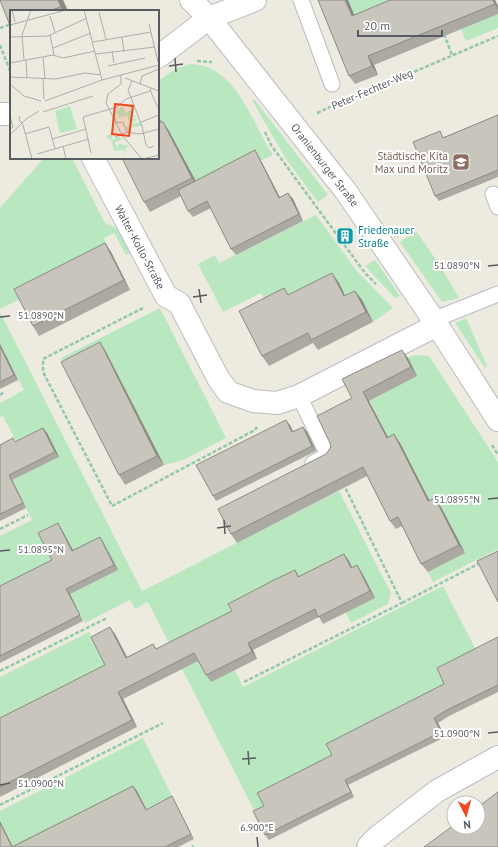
<svg xmlns="http://www.w3.org/2000/svg" width="498" height="847" viewBox="0 0 498 847" font-family="'PT Sans',sans-serif">
  <style>
    .green { fill: #b9e7bf }
    .lines { fill: none; stroke-linecap: round; stroke-linejoin: round }
    .service-casing { stroke: #babcc3; stroke-width: 17 }
    .minor-casing { stroke: #babcc3; stroke-width: 24 }
    .path { stroke: #92c8a8; stroke-width: 2.5; stroke-dasharray: 4 2; stroke-linecap: butt }
    .service { stroke: #fff; stroke-width: 15 }
    .minor { stroke: #fff; stroke-width: 22 }
    .wall { fill: #aca9a2 }
    .shaded-wall { fill: #8c8a84 }
    .building { fill: #c8c5bc; stroke: #8c8a84 }
    .ticks { fill: none; stroke: #585b62; stroke-width: 1.5 }
    .labels { text-anchor: middle; stroke-width: 4; stroke-linejoin: round; paint-order: stroke }
    .street-label { font-size: 11px; fill: #585b62; stroke: #fff }
    .education-label { font-size: 11px; fill: #785e54; stroke: #fff; text-anchor: end }
    .culture-label { font-size: 11px; fill: #0d838f; stroke: #fff; text-anchor: start }
    .inset-road { fill: none; stroke: #adada9; stroke-width: 1 }
    .view { fill: #f5471d; fill-opacity: 0.15; stroke: #f5471d; stroke-width: 2 }
    .inset-edge { fill: none; stroke: #585b62; stroke-width: 2 }
    .ticks-label { font-size: 10px; text-anchor: middle; fill: #585b62; stroke: #fff; stroke-width: 4; stroke-linejoin: round; paint-order: stroke }
  </style>
  <rect width="100%" height="100%" fill="#edebdf"/>
  <!-- green -->
  <g class="green">
    <path d="M348 0H426L369 52Z"/>
    <path d="M498 13V28L466 41 461 29Z"/>
    <path d="M190 64C237 65 251 122 273 155L196 189 190 177 192 175 179 155 181 153 178 147H174L158 115V81L175 69Z"/>
    <path d="M254 99 328 195 318 202 286 159 252 100Z"/>
    <path d="M44 158H72L105 223 120 230 132 252 126 255 114 233 104 238 111 253 0 309V208Z"/>
    <path d="M316 215 356 270 393 308 373 322 362 300 269 309 261 293 223 312 198 264 215 255 219 263Z"/>
    <path d="M416 231 439 264 459 298 442 302 400 242Z"/>
    <path d="M375 260 400 296 395 298 365 266Z"/>
    <path d="M160 308 226 438 183 460 164 465 141 420 68 372 61 358Z"/>
    <path d="M0 312 142 591 339 491 391 593 388 604 351 623 346 613 303 584 235 670 243 687 443 586 478 654 448 689 335 760 268 811 257 816 148 602 135 609 130 600 85 623 70 595 0 631V536L32 520 14 484 0 492 19 447 3 416 0 417V403L24 390 0 344Z"/>
    <path d="M466 318 487 366 485 368 455 323Z"/>
    <path d="M417 355 429 356 498 462V549L433 582 428 572 465 553 393 447 370 401 388 391 379 373 411 356Z"/>
    <path d="M89 632 125 703 97 717 0 755V677Z"/>
    <path d="M143 738 175 802 149 815 136 791 13 847 0 821V811Z"/>
  </g>
  <g class="lines">
    <defs>
      <g id="service">
        <path d="M301 0 332 84"/>
        <path d="M493 194 498 207"/>
        <path d="M433 320 498 294"/>
        <path d="M299 396 328 455 313 463"/>
      </g>
      <g id="minor">
        <path d="M191 0 209 18 345 190 437 325 498 420"/>
        <path d="M158 57 209 18 255 0"/>
        <path d="M0 114H11"/>
        <path d="M93 158 166 296 179 303 218 378 228 392 253 401 277 403 299 396 437 325"/>
        <path d="M368 847 375 839 437 791 498 757"/>
      </g>
    </defs>
    <!-- service casing -->
    <use href="#service" class="service-casing"/>
    <!-- minor casing -->
    <use href="#minor" class="minor-casing"/>
    <!-- path -->
    <g class="path">
      <path d="M0 28 11 24"/>
      <path d="M444 34 452 55"/>
      <path d="M0 45 11 73"/>
      <path d="M197 61 212 62"/>
      <path d="M348 100 498 36"/>
      <path d="M317 113 332 106"/>
      <path d="M265 132 271 145 365 273 376 284"/>
      <path d="M143 308 43 359V372L112 506 255 430 257 427"/>
      <path d="M0 395 4 392"/>
      <path d="M492 445 498 455"/>
      <path d="M0 529 28 515"/>
      <path d="M402 603 480 563"/>
      <path d="M0 671 107 618"/>
      <path d="M244 682 402 603 344 485"/>
      <path d="M0 805 163 723"/>
      <path d="M192 847 194 846"/>
    </g>
    <!-- service -->
    <use href="#service" class="service"/>
    <!-- minor -->
    <use href="#minor" class="minor"/>
  </g>
  <!-- wall -->
  <g class="wall">
    <path d="M0 0H63L68 11H11Z"/>
    <path d="M318 0H348L354 15 390 0H495L498 6V14L374 65 378 75 355 84 349 76Z"/>
    <path d="M498 115V177L439 201 435 196 444 136V137Z"/>
    <path d="M162 122 169 131 195 181 255 150 259 157 280 197 288 193 293 199 303 221 236 255 231 249 211 208 193 217 188 211 181 196 150 212 144 202Z"/>
    <path d="M105 243 111 252 130 290 39 336 33 326Z"/>
    <path d="M332 273 339 283 345 296 355 291 362 300 373 322 318 350 313 343 269 366 262 356 289 295Z"/>
    <path d="M100 342 106 352 164 465 125 485 119 475Z"/>
    <path d="M0 344 18 380 0 389Z"/>
    <path d="M408 358 417 376 369 401 388 437 400 443 430 501 441 507 465 553 428 572 421 564 402 526 396 529 390 521 367 476 237 543 231 534 326 454 331 447 352 398Z"/>
    <path d="M290 425 293 432 303 427 307 432 316 451 216 501 213 496Z"/>
    <path d="M43 428 47 433 59 457 12 480 26 508 0 521V445L16 442Z"/>
    <path d="M58 523 61 528 73 550 100 537 103 542 118 570 70 594 83 621 0 663V586L52 560Z"/>
    <path d="M344 554 349 561 352 568 362 573 375 598 323 624 319 617 253 650 257 659 211 682 206 675 198 661 123 699 137 727 0 797V718L105 665 115 634 127 657 153 644 157 649 232 611 295 570 299 576Z"/>
    <path d="M498 637V692L449 716 438 723 445 737 348 785 354 797 269 840 265 835 264 806 332 755 444 684Z"/>
    <path d="M133 786 137 791 147 810 175 802 194 839 178 847H0L13 846Z"/>
  </g>
  <!-- shaded-wall -->
  <g class="shaded-wall">
    <path d="M58 0H63L68 11H64L61 7Z"/>
    <path d="M345 0H348L358 24 352 16Z"/>
    <path d="M493 0H495L498 6V9L495 4Z"/>
    <path d="M368 56 374 65 378 75 372 66Z"/>
    <path d="M158 115 166 131 160 122 158 118Z"/>
    <path d="M163 122 169 131 199 187 192 178Z"/>
    <path d="M255 150 259 157 283 204 279 198Z"/>
    <path d="M288 193 293 199 303 221 299 214Z"/>
    <path d="M105 243 111 252 130 290 124 280Z"/>
    <path d="M332 273 339 283 350 306 344 296Z"/>
    <path d="M355 291 362 300 373 322 366 312Z"/>
    <path d="M100 342 106 352 164 465 157 456Z"/>
    <path d="M0 344 18 380 14 375 0 346Z"/>
    <path d="M402 350 408 358 417 376 411 367Z"/>
    <path d="M363 392 369 401 393 447 387 438Z"/>
    <path d="M286 420 290 425 296 438 292 432Z"/>
    <path d="M303 427 307 432 316 451 312 446Z"/>
    <path d="M43 428 47 433 59 457 55 452Z"/>
    <path d="M394 434 400 443 434 510 428 501Z"/>
    <path d="M9 475 12 480 26 508 23 503Z"/>
    <path d="M435 498 441 507 465 553 459 545Z"/>
    <path d="M58 523 61 528 76 556 72 551Z"/>
    <path d="M100 537 103 542 118 570 114 565Z"/>
    <path d="M344 554 349 561 356 576 351 568Z"/>
    <path d="M357 565 362 573 375 598 370 591Z"/>
    <path d="M66 589 70 594 83 621 80 615Z"/>
    <path d="M110 627 115 634 131 665 126 658Z"/>
    <path d="M248 643 253 650 257 659 252 652Z"/>
    <path d="M118 692 123 699 137 727 132 720Z"/>
    <path d="M434 718 438 723 445 737 441 732Z"/>
    <path d="M345 780 348 785 354 797 351 792Z"/>
    <path d="M133 786 137 791 149 815 146 810Z"/>
    <path d="M0 821 13 847H12L0 823Z"/>
  </g>
  <!-- building -->
  <g class="building">
    <path d="M0 0H58L61 7 54 9 55 11H11V28Z"/>
    <path d="M318 0H345L352 16 390 0H493L495 4 368 56 372 66 349 76Z"/>
    <path d="M498 115V170L435 196 413 142 440 131 443 138Z"/>
    <path d="M158 118 160 122H163L192 178 144 202 122 158H158Z"/>
    <path d="M255 150 279 198 288 193 299 214 231 249 207 201 188 211 178 190Z"/>
    <path d="M105 243 124 280 33 326 14 289Z"/>
    <path d="M332 273 344 296 355 291 366 312 311 340 308 333 262 356 239 311 284 288 288 295Z"/>
    <path d="M100 342 157 456 119 475 61 362Z"/>
    <path d="M0 346 14 375 0 382Z"/>
    <path d="M402 350 411 367 363 392 387 438 394 434 428 501 435 498 459 545 421 564 398 517 390 521 363 467 231 534 218 509 326 454 331 447 330 443 317 416 352 398 342 379Z"/>
    <path d="M286 420 292 432 303 427 312 446 213 496 196 465Z"/>
    <path d="M43 428 55 452 9 475 23 503 0 514V445L13 438 15 442Z"/>
    <path d="M58 523 72 551 100 537 114 565 66 589 80 615 0 656V586L52 560 38 533Z"/>
    <path d="M498 551V602L477 561Z"/>
    <path d="M344 554 351 568 357 565 370 591 318 617 315 609 248 643 252 652 206 675 194 653 118 692 132 720 0 787V718L105 665 91 637 110 627 126 658 153 644 156 649 232 611 228 604 272 581 295 570 298 577Z"/>
    <path d="M498 637V685L445 711 434 718 441 732 345 780 351 792 265 835 253 811 264 806 257 793 332 755 326 744 444 684 437 668Z"/>
    <path d="M133 786 146 810 172 796 191 834 165 847H0V823L12 847Z"/>
    <path d="M498 792V847H424L454 825V827H478V807Z"/>
  </g>
  <!-- ticks -->
  <path class="ticks" d="M175 58 176 72M169 66 183 64M488 266 498 265M199 289 201 303M193 297 207 295M0 317 10 316M488 499 498 498M224 520 225 534M217 528 231 526M0 551 10 550M488 733 498 732M248 751 249 765M242 759 256 758M0 785 10 783M257 837 258 847"/>
  <!-- icons -->
  <defs>
    <symbol id="school-square" viewBox="-11 -11 22 22"><rect x="-9" y="-9" width="18" height="18" rx="4" fill="#8d6e63" stroke="#fff"/><path d="M0-5L7-2L0 1L-7-2ZM-4 1L0 2.5L4 1V4Q0 6-4 4Z" fill="#fff"/></symbol>
    <symbol id="building-square" viewBox="-11 -11 22 22"><rect x="-9" y="-9" width="18" height="18" rx="4" fill="#0f9aa8" stroke="#fff"/><path d="M-4-6H4V6H1V3H-1V6H-4ZM-2.5-4.3h1.7v1.8h-1.7ZM.8-4.3h1.7v1.8H.8ZM-2.5-1h1.7V.8h-1.7ZM.8-1h1.7V.8H.8Z" fill="#fff"/></symbol>
  </defs>
  <g fill-rule="evenodd">
    <use href="#school-square" x="451" y="152" width="20" height="20"/>
    <use href="#building-square" x="335" y="226" width="20" height="20"/>
  </g>
  <g class="labels">
    <!-- street labels -->
    <g class="street-label">
      <text transform="translate(372 89) rotate(-23)" y="4">Peter-Fechter-Weg</text>
      <text transform="translate(325 165) rotate(52)" y="4">Oranienburger Straße</text>
      <text transform="translate(140 247) rotate(62)" y="4">Walter-Kollo-Straße</text>
    </g>
    <!-- education labels -->
    <g class="education-label">
      <text x="448" y="160">Städtische Kita<tspan x="448" dy="13">Max und Moritz</tspan></text>
    </g>
    <!-- culture labels -->
    <g class="culture-label">
      <text x="358" y="234">Friedenauer<tspan x="358" dy="13">Straße</tspan></text>
    </g>
  </g>
  <!-- overview -->
  <g transform="translate(10 10)">
    <rect width="149" height="149" fill="#edebdf"/>
    <path d="M60 96 67 119 50 123 45 101ZM113 96 116 104 118 101 124 100 119 104 126 106 121 109H128L121 114 130 112 131 116 122 117 118 122 116 117 120 115 117 105 109 108 108 103 105 105 108 111 106 112 102 106ZM103 123 102 130 109 126 112 130 105 132 107 138 109 134 119 136 115 138 117 143 112 138 116 149 112 140 104 141 101 129H98L97 126Z" fill="#b9e7bf"/>
    <path class="inset-road" d="M2 0 5 12M74 0 92 70M89 2 96 29M40 6 45 22M139 14 148 52M0 15 56 0M40 25 44 45M0 27 38 26 77 8M112 27 114 42M83 32 141 22M43 38 81 23M102 41 104 53M86 44 145 37M33 47 35 69M14 50 12 25 21 0M16 50 17 68M0 53 43 45 53 48 85 41M98 56 135 48M111 65V74L98 84 96 93 112 125 131 148M0 67 46 69 75 63 91 65M115 68 149 81M33 69 34 89M122 71 118 80 132 116 136 135 139 138 144 136M0 74 14 86 31 91M130 74 132 66 149 59M140 80 149 100M35 91 92 70 149 55M33 102 83 86M0 106 3 117 0 119M10 106 9 110 13 115 22 149M131 112 149 105M105 113 113 112 117 122M15 124 39 117 45 139M0 125 16 109 29 101M105 127 117 122 130 124 149 119M42 129 76 119M53 136 56 149M81 143 73 107 107 97 116 89 140 81 141 78M27 144 79 129M133 149 149 145"/>
    <path class="view" d="M105 94 123 96 119 126 102 124Z"/>
    <rect width="149" height="149" class="inset-edge"/>
  </g>
  <g class="ticks-label">
    <text x="457" y="269">51.0890°N</text>
    <text x="41" y="319">51.0890°N</text>
    <text x="457" y="503">51.0895°N</text>
    <text x="41" y="553">51.0895°N</text>
    <text x="457" y="737">51.0900°N</text>
    <text x="41" y="787">51.0900°N</text>
    <text x="257" y="831">6.900°E</text>
  </g>
  <!-- north arrow -->
  <g transform="translate(466 815) rotate(174)"><circle r="19" fill="#ffffff" stroke="#bcbdc0"/>
  <path d="M0-3L7 15L0 10L-7 15Z" fill="#f5471d"/>
  <text y="-6" font-size="11" font-weight="bold" text-anchor="middle" fill="#585b62">N</text>
  </g>
  <!-- scale -->
  <path d="M358 30v6h84v-6" fill="none" stroke="#585b62" stroke-width="2"/>
  <text x="364" y="30" font-size="12" fill="#585b62" stroke="#ffffff" stroke-width="3" paint-order="stroke">20 m</text>
</svg>
